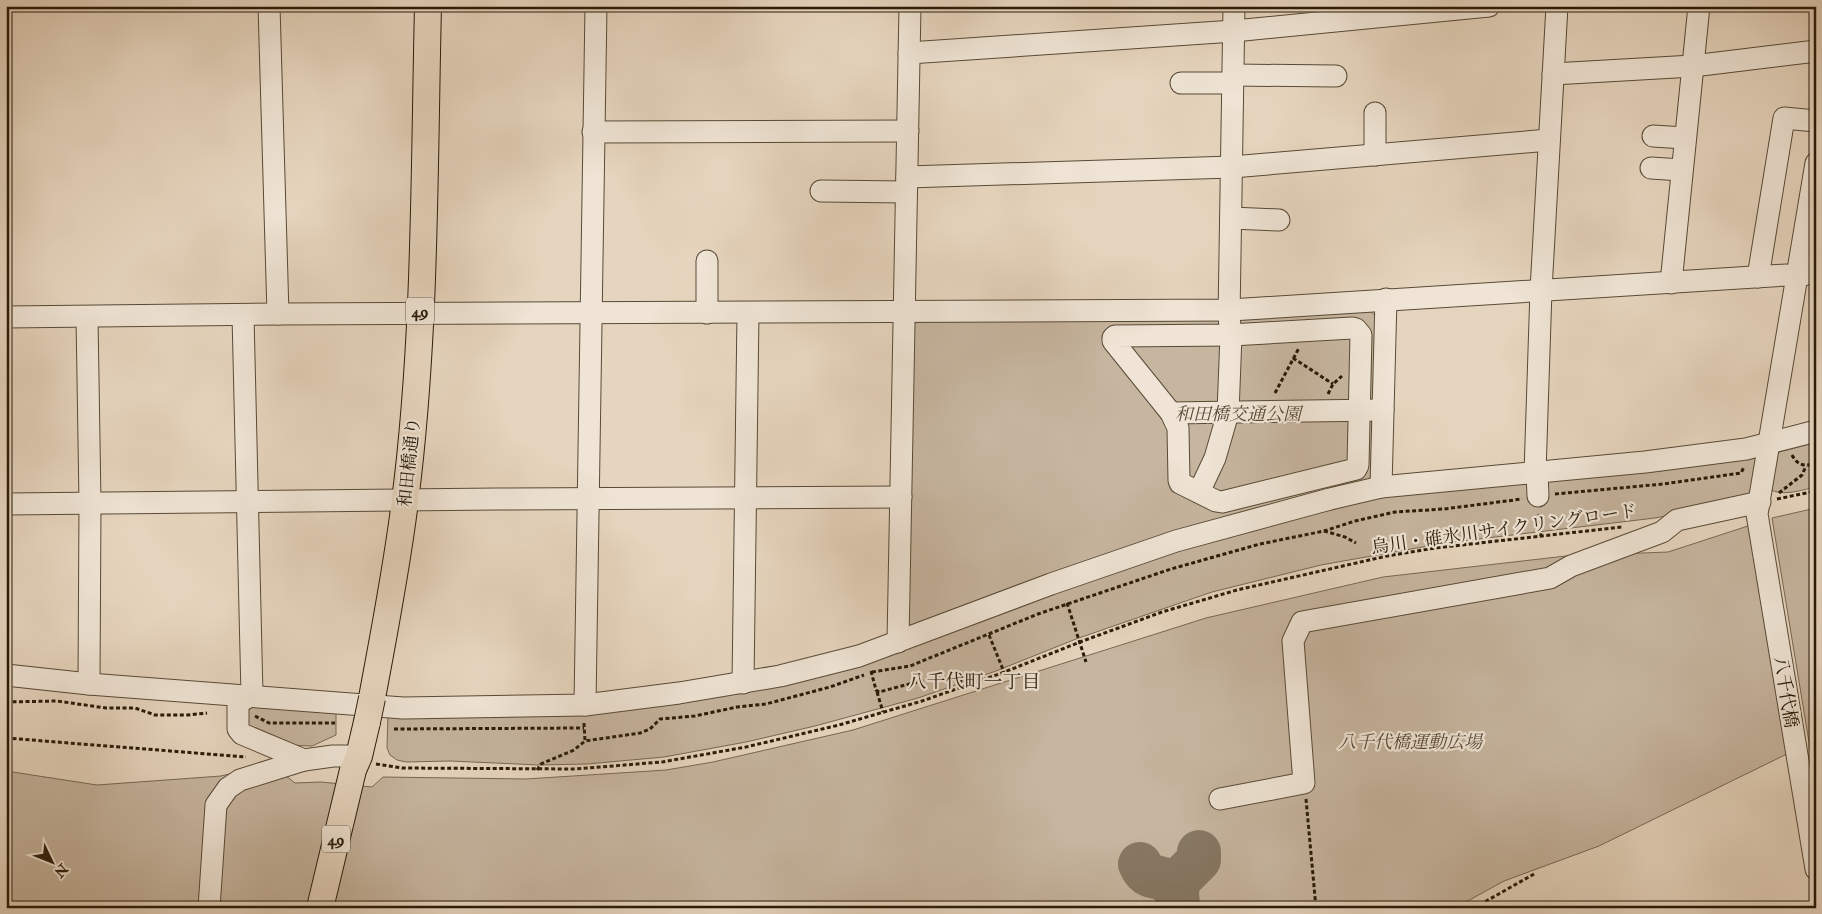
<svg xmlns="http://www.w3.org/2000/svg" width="1822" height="914" viewBox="0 0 1822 914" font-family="'IM FELL Double Pica','Noto Serif JP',serif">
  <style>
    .green { fill: #c6b59f; stroke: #776854 }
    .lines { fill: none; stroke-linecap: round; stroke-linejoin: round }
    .taxiway { stroke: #877864; stroke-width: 44 }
    .minor-casing { stroke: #584a36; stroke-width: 23 }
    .major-casing { stroke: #281b09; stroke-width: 28 }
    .path { stroke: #281b09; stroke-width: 3; stroke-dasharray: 4 2.5; stroke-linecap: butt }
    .minor { stroke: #efe4d5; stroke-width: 21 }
    .major { stroke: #e6d5be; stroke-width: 26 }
    .major-bridge-casing { stroke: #281b09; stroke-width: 28; stroke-linecap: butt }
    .major-bridge { stroke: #e6d5be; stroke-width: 26 }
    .labels { text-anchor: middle; stroke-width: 4.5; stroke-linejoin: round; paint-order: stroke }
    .shield { fill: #efe4d5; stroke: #645746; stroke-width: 1 }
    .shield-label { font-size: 16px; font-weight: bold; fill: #281b09 }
    .park-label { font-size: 18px; font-style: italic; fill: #574936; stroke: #efe4d5 }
    .street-label { font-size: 18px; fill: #281b09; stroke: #efe4d5 }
    .neighbourhood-label { font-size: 19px; fill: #281b09; stroke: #efe4d5 }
  </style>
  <rect width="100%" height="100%" fill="#e6d5be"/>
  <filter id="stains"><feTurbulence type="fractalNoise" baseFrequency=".004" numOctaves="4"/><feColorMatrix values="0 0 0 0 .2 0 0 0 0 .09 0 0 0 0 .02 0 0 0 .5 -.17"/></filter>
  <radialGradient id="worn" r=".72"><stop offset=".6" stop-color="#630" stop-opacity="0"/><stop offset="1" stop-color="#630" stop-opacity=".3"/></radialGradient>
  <!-- green -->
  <g class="green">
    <path d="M1369 310 1377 317 1376 410 1370 480 912 628 906 623 912 326 919 320Z"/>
    <path d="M1816 439V487C1801 490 1783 497 1769 489L1778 449Z"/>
    <path d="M1754 458H1759L1754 489 1747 497 1717 506 1655 518 1445 543 1321 565 1212 592 1180 603 1076 639 996 671 918 698 815 726 746 742 664 757 587 764 539 765 450 761 406 762 397 760 390 755 387 748 388 714 612 711 1023 604 1215 539 1391 495Z"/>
    <path d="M1816 508V745L1810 748 1772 518Z"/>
    <path d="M1751 525 1791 752 1599 846 1504 881 1455 908H6V771L97 785 221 776 271 764 295 783 321 782 372 787 383 777 526 779 666 770 713 762 853 730 1206 618 1383 577 1566 556 1668 552Z"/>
    <path d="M243 706 336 711V735L312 746 287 745 242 730Z"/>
  </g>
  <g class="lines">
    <!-- taxiway -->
    <g class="taxiway">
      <path d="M1140 864C1147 880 1154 874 1165 880 1169 882 1174 889 1176 892 1178 896 1178 903 1178 908"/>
      <path d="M1176 893 1180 879 1199 860V852"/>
    </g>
    <defs>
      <g id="minor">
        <path d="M269 6 278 314"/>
        <path d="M909 53 1234 31 1489 6"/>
        <path d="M1553 74 1693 66 1816 51"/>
        <path d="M1233 75 1336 76"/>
        <path d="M1181 83H1233"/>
        <path d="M1375 113V155"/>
        <path d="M593 132 908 131"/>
        <path d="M1653 136 1685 138"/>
        <path d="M1816 163 1757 514 1816 869"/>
        <path d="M1651 168 1682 170"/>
        <path d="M907 177 1232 167 1549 140"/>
        <path d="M821 191 906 192"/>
        <path d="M1231 218 1279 220"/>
        <path d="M1758 277 1784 118 1816 121"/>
        <path d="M1671 283 1699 6"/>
        <path d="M707 313V261"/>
        <path d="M243 315 252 695 238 703V729L242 734 304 760 333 756H359"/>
        <path d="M6 317 278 314 1230 310 1786 275 1797 277 1816 271"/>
        <path d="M87 317 90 503 89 684"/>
        <path d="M1352 328 1356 329 1361 335 1358 465 1356 469 1222 502 1216 501 1180 483 1179 480 1178 428 1171 413 1113 341V338L1115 336 1231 335Z"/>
        <path d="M1171 413 1383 410"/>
        <path d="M1535 473 1541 290 1557 6"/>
        <path d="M1537 473 1538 496"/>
        <path d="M1381 487 1386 299"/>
        <path d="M1199 492 1215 458 1228 413 1231 335 1229 317 1234 6"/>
        <path d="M6 504 497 499 901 497"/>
        <path d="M898 642 910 6"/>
        <path d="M6 675 89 684 403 708 585 705 679 693 780 676 859 656 1051 584 1176 541 1330 499 1381 487 1645 462 1746 449 1816 431"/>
        <path d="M743 683 748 313"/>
        <path d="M585 705 596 6"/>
        <path d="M1220 799 1304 783 1293 641 1302 622 1550 578 1571 566 1662 532 1677 520 1760 502"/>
        <path d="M209 908 216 805 228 788 240 780 304 760"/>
      </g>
      <g id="major">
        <path d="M372 698C384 633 397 567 405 501 426 337 424 171 428 6"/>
        <path d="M320 908 353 770 359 756 367 722"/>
      </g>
    </defs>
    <!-- minor casing -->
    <use href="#minor" class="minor-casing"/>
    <!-- major casing -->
    <use href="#major" class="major-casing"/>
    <!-- path -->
    <g class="path">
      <path d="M1293 358 1333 384"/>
      <path d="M1275 393 1299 348"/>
      <path d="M1328 394 1333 384 1342 376"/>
      <path d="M1792 455C1798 466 1805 467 1816 463"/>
      <path d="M1779 493 1802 475 1806 466"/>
      <path d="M1555 494 1663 484 1741 473 1744 467"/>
      <path d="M1777 499 1816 491"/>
      <path d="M1539 514 1541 536"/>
      <path d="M1324 531 1345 537 1356 543"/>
      <path d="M1067 603 1086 662"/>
      <path d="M989 635 1004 672"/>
      <path d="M871 671 876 690 879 692C903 686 946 671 969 684"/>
      <path d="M872 672 910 666 1038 614 1171 569 1260 544 1324 531 1355 521 1395 512 1444 509 1522 499"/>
      <path d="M877 692 883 712"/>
      <path d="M6 702 57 701 106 708H135L155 715H188L207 713"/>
      <path d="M255 716 269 723H335"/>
      <path d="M584 723 585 741 640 733 650 729 660 719 695 716 737 707 766 704 830 687 864 675"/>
      <path d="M394 729 584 728"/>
      <path d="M6 738 246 757"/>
      <path d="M376 764 402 768 575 769 662 762 746 747 839 725 922 701 1002 673 1080 642 1162 612 1237 590 1387 556 1435 548 1622 527"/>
      <path d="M537 770 541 764 574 750 585 741"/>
      <path d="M1306 799 1316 908"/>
      <path d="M1474 908 1534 874"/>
    </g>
    <!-- minor -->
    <use href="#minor" class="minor"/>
    <!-- major -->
    <use href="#major" class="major"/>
    <defs>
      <path id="major-bridge" d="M367 722 372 698"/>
    </defs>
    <!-- major-bridge casing -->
    <use href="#major-bridge" class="major-bridge-casing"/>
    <!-- major-bridge -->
    <use href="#major-bridge" class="major-bridge"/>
  </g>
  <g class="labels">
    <!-- shield labels -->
    <g class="shield">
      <rect x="406" y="297.5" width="28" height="27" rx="4"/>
      <rect x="322" y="825.5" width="28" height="27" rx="4"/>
    </g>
    <g class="shield-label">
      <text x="420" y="317">49</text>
      <text x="336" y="845">49</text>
    </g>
    <!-- park labels -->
    <g class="park-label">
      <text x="1238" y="420">和田橋交通公園</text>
      <text x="1410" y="748">八千代橋運動広場</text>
    </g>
    <!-- street labels -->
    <g class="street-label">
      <text transform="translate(409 462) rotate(-84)" y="6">和田橋通り</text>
      <text transform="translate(1504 529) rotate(-8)" y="6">烏川・碓氷川サイクリングロード</text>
      <text transform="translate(1786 692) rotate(81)" y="6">八千代橋</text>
    </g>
    <!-- neighbourhood labels -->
    <g class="neighbourhood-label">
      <text x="974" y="688">八千代町一丁目</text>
    </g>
  </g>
  <!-- margin -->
  <rect width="1822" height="914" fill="none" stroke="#e6d5be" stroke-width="25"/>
  <rect x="8" y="8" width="1807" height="899" fill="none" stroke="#281b09" stroke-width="2.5"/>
  <rect x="12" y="12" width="1797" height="889" fill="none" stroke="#281b09"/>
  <!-- north arrow -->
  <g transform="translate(52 862) rotate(133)" stroke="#efe4d5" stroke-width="4" paint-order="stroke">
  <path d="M0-4L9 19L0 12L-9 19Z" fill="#281b09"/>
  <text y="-8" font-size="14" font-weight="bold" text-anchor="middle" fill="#281b09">N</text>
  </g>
  <rect width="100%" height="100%" filter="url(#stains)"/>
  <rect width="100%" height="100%" fill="url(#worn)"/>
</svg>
